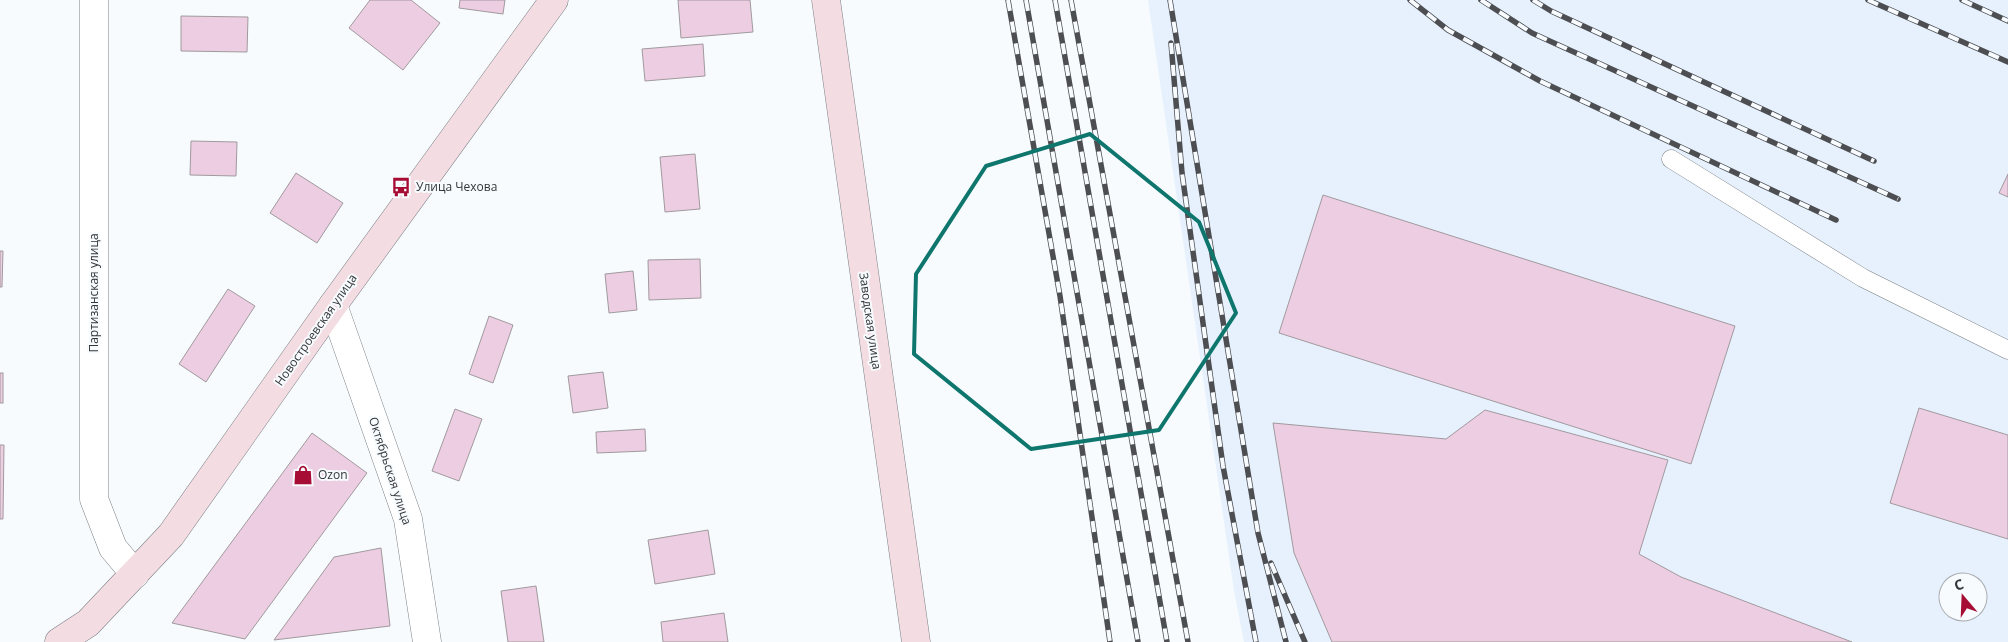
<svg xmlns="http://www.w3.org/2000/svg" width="2008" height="642" viewBox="0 0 2008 642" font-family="'Open Sans',sans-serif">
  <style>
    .built { fill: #e7f1fd; fill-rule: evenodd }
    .building { fill: #edcde1; stroke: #a09a9e }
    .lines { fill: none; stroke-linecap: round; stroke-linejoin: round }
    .lane-casing { stroke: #7b8085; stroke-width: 19 }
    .street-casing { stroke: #7b8085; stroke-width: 29 }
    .secondary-casing { stroke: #7b8085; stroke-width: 29 }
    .lane { stroke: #fff; stroke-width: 18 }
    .street { stroke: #fff; stroke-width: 28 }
    .secondary { stroke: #f4dde2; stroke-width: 28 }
    .rail-casing { stroke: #4c4e51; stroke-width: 5.5 }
    .rail { stroke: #f7fbfe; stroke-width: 4; stroke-dasharray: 11; stroke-linecap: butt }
    .marked { fill: none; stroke: #0f766e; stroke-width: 4; stroke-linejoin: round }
    .labels { text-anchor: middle; stroke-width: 4; stroke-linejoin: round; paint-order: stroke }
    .poi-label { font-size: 12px; fill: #333538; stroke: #f7fbfe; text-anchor: start }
    .street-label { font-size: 12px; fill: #333538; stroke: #f7fbfe }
  </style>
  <rect width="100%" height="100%" fill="#f7fbfe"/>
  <!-- built -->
  <path class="built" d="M1148 0H2008V642H1244L1234 591ZM1948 582H1978V612H1948Z"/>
  <!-- building -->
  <g class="building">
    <path d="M370 0H411L440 23 403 70 349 28Z"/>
    <path d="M460 0H505L503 14 459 8Z"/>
    <path d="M678 0H750L753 32 681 38Z"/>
    <path d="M181 16 248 17 247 52 181 51Z"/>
    <path d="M703 44 705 76 645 81 642 49Z"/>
    <path d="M191 141 237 142 236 176 190 175Z"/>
    <path d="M695 154 700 209 665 212 660 157Z"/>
    <path d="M296 173 343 203 317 243 270 213Z"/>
    <path d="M2008 174V197L1999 193Z"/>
    <path d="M1323 195 1735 326 1691 464 1279 333Z"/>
    <path d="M0 251H3L2 287H0Z"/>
    <path d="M700 259 701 298 649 300 648 260Z"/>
    <path d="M633 271 637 310 609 313 605 274Z"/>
    <path d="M228 289 255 306 206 382 179 364Z"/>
    <path d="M489 316 513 325 493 383 469 374Z"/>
    <path d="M603 372 608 408 573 413 568 376Z"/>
    <rect x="0" y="373" width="3" height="30"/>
    <path d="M1919 408 2008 435V539L1890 503Z"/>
    <path d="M455 409 482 419 459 481 432 471Z"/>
    <path d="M1485 410 1668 460 1639 554 1681 577 1852 642H1332L1294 553 1273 423 1446 439Z"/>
    <path d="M645 429 646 451 597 453 596 432Z"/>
    <path d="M312 433 367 473 245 639 172 623Z"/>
    <path d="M0 445H4L3 519H0Z"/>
    <path d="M708 530 715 574 655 584 648 540Z"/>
    <path d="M381 548 390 626 274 640 334 557Z"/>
    <path d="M536 586 544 642H508L501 591Z"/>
    <path d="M724 613 728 642H663L661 622Z"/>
  </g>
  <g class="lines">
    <defs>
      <path id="lane" d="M1671 159 1863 278 2008 350"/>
      <g id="street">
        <path d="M94 0V499L113 548 135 574"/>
        <path d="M333 305 408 519 427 642"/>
      </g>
      <g id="secondary">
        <path d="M826 0 916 642"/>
        <path d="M59 642 88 623 171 535 333 305 554 0"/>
      </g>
    </defs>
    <!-- lane casing -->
    <use href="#lane" class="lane-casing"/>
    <!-- street casing -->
    <use href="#street" class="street-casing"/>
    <!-- secondary casing -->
    <use href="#secondary" class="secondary-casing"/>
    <!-- lane -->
    <use href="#lane" class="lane"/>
    <!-- street -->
    <use href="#street" class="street"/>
    <!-- secondary -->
    <use href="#secondary" class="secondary"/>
    <defs>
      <g id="rail">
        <path d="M1008 0 1060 296 1110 642"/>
        <path d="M1026 0 1138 642"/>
        <path d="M1055 0 1167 642"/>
        <path d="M1071 0 1188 642"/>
        <path d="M1170 0 1258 533 1286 642"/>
        <path d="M1410 0 1448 30 1540 81 1836 220"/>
        <path d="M1481 0 1532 33 1898 199"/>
        <path d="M1533 0 1551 11 1874 161"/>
        <path d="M1868 0 2008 62"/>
        <path d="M1962 0 2008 21"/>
        <path d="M1171 43 1182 173 1223 466 1256 642"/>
        <path d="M1271 563 1305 642"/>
      </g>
    </defs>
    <!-- rail casing -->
    <use href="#rail" class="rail-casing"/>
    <!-- rail -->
    <use href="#rail" class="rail"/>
  </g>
  <!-- marked area -->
  <path class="marked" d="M1090 134 1199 222 1236 313 1159 430 1031 449 914 354 916 274 986 166Z"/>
  <!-- icons -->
  <defs>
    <symbol id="bus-bare" viewBox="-9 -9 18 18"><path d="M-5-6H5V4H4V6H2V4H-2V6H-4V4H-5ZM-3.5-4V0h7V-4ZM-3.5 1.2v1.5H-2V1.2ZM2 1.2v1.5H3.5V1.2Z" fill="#a60c34" stroke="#f7fbfe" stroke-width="2.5" paint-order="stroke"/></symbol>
    <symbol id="shop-bare" viewBox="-9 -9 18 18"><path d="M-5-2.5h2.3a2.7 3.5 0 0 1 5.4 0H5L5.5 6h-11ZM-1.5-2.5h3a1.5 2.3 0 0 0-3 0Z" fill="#a60c34" stroke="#f7fbfe" stroke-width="2.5" paint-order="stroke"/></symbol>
  </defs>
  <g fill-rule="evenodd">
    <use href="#bus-bare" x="387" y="173" width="28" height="28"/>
    <use href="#shop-bare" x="289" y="461" width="28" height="28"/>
  </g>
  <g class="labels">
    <!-- poi labels -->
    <g class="poi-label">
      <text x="416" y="191">Улица Чехова</text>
      <text x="318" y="479">Ozon</text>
    </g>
    <!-- street labels -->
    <g class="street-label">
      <text transform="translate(94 293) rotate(-90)" y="4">Партизанская улица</text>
      <text transform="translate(870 321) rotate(82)" y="4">Заводская улица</text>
      <text transform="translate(316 330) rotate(-55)" y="4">Новостроевская улица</text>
      <text transform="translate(390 471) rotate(72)" y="4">Октябрьская улица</text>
    </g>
  </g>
  <!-- north arrow -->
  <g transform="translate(1963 597) rotate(341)"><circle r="24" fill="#f7fbfe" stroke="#a9acaf"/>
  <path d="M0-4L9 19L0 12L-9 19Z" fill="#a60c34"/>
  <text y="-8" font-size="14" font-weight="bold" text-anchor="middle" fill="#333538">С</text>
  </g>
</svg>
